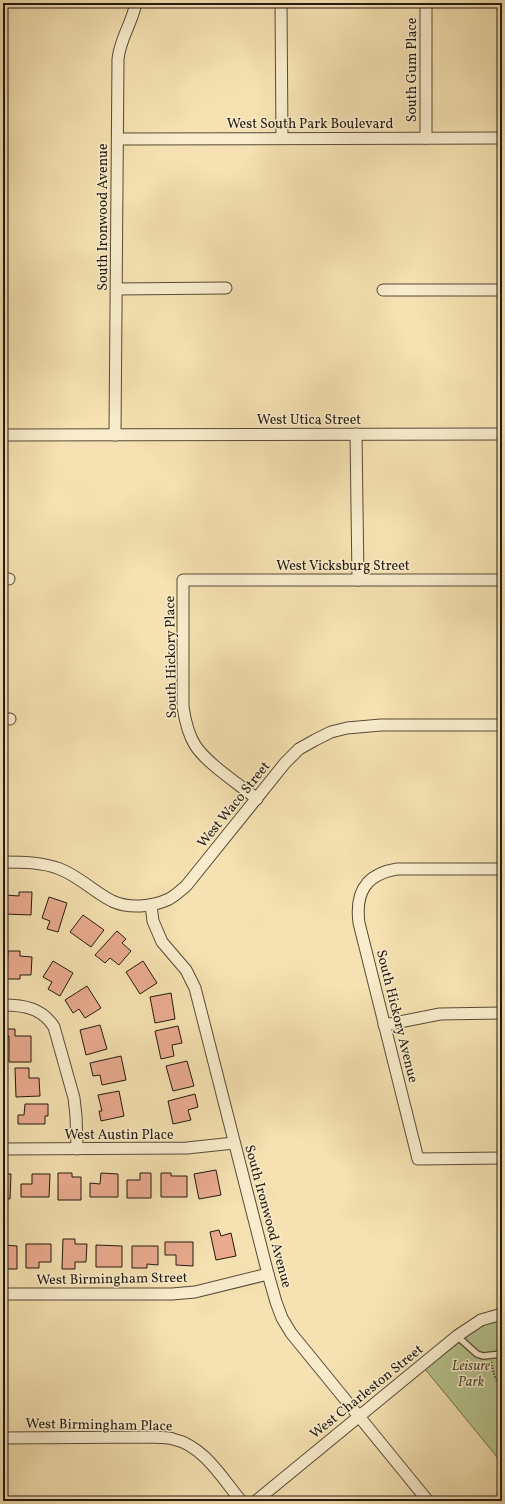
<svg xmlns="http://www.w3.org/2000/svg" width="505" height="1504" viewBox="0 0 505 1504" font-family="Vollkorn,serif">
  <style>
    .green { fill: #b7c48f; stroke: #6c6e4e }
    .building { fill: #eaab8f; stroke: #22190e }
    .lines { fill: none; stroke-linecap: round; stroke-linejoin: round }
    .service-casing { stroke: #574b37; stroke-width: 8 }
    .minor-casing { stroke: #574b37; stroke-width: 13 }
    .path { stroke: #22190e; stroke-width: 2; stroke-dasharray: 1 2; stroke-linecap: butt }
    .service { stroke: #f8eccc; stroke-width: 5.5 }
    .minor { stroke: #f8eccc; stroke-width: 11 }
    .labels { text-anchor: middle; stroke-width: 3; stroke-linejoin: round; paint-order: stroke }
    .street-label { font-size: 14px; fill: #22190e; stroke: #f8eccc }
    .park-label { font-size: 14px; font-style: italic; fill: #4f4c35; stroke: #f8eccc }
  </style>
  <rect width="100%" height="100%" fill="#f5e1b1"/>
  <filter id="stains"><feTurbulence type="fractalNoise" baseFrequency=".005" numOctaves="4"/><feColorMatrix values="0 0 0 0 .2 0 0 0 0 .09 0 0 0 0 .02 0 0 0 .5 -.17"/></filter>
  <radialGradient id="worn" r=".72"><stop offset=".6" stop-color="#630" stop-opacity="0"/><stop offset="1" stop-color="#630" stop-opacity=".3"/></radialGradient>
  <!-- green -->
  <path class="green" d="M502 1320V1463L425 1369 478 1328 486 1324Z"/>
  <!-- building -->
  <g class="building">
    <path d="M19 892H32L31 915 5 914V895L19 896Z"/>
    <path d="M49 897 67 903 58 932 47 929 50 921 42 918Z"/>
    <path d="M83 915 104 930 91 947 70 932Z"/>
    <path d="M117 931 126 939 122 943 131 951 119 965 110 958 105 963 95 955Z"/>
    <path d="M8 951H20V956L32 957 31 975H20V979H7Z"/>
    <path d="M53 961 73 973 60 996 48 989 52 982 43 977Z"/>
    <path d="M143 961 157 983 140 994 126 972Z"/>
    <path d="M87 986 101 1008 85 1018 79 1009 73 1013 65 1000Z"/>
    <path d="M171 993 175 1019 155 1023 150 997Z"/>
    <path d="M100 1025 107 1049 86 1055 80 1030Z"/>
    <path d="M178 1026 182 1043 172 1045 174 1056 161 1059 155 1031Z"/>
    <path d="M4 1029H15V1036H31V1062H9V1036H4Z"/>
    <path d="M121 1056 126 1080 102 1085 100 1075 93 1076 90 1063Z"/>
    <path d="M187 1061 194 1086 173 1091 166 1066Z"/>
    <path d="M15 1068H29V1078H39L40 1096 16 1097Z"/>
    <path d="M119 1091 124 1116 101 1121 99 1111H102L98 1095Z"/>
    <path d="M195 1094 198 1107 188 1110 191 1120 173 1124 168 1101Z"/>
    <path d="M25 1104H48V1116H45V1124H18V1115H24Z"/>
    <path d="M216 1170 221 1195 199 1199 194 1174Z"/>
    <path d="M58 1173H72V1177H81V1200H58Z"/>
    <path d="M101 1173 118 1174V1197H90V1183L100 1184Z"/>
    <path d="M140 1173H151V1198H127V1180H140Z"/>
    <path d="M161 1173H171V1176H187V1197H161Z"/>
    <path d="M3 1174H11L10 1199 3 1198Z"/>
    <path d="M32 1174H50L49 1197H21V1184H32Z"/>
    <path d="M219 1230 221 1236 231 1233 236 1256 216 1260 210 1232Z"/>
    <path d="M63 1239H75V1244H87L86 1262H75V1269H62Z"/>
    <path d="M165 1242H193V1266L176 1265V1255H165Z"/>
    <path d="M26 1244H51V1262H39V1268H26Z"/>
    <path d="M3 1245 17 1246V1269H3Z"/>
    <path d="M96 1245 122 1246V1267H96Z"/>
    <path d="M132 1246H158V1265L147 1264V1268H132Z"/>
  </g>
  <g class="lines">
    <defs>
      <path id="service" d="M457 1336 477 1354 483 1356 502 1354"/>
      <g id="minor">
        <path d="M281 3 282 138"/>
        <path d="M426 3V138"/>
        <path d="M118 139 502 138"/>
        <path d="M117 289 226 288"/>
        <path d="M383 290H502"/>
        <path d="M356 434 358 580"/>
        <path d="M3 435 502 434"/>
        <path d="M115 435 118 59C120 39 132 23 136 3"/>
        <path d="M3 579H9"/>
        <path d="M3 719H10"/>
        <path d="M257 799C240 785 206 763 195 745 188 734 185 720 183 707V580H502"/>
        <path d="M3 862C22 862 42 862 60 869 80 877 94 892 112 901 129 909 152 907 169 899 175 896 180 891 186 886L285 763 299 749 315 740 331 732 347 728 381 725H502"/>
        <path d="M502 869H397C366 874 355 892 359 923L418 1159 502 1158"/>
        <path d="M151 905 153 921 162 942 186 970 195 988 268 1274 276 1302 282 1318 291 1333 428 1501"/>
        <path d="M3 1005C24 1005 42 1008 54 1027L74 1098 76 1116 77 1149"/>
        <path d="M384 1025 440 1014 502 1013"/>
        <path d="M3 1149 187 1148 234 1143"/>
        <path d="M3 1294H172L195 1292 268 1274"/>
        <path d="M3 1438 155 1437C161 1438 167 1437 173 1439 204 1446 222 1478 241 1501"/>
        <path d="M256 1501 457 1336 481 1320 502 1314"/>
      </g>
    </defs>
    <!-- service casing -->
    <use href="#service" class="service-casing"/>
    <!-- minor casing -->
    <use href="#minor" class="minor-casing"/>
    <!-- path -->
    <path class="path" d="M491 1362 495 1377 502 1390"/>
    <!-- service -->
    <use href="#service" class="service"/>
    <!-- minor -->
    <use href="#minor" class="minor"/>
  </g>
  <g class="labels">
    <!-- street labels -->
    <g class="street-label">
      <text transform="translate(411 70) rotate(-90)" y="5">South Gum Place</text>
      <text x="310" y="128">West South Park Boulevard</text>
      <text transform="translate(102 217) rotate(-90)" y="5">South Ironwood Avenue</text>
      <text x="309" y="424">West Utica Street</text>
      <text x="343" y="570">West Vicksburg Street</text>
      <text transform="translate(170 657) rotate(-91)" y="5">South Hickory Place</text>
      <text transform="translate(233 804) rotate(-51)" y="5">West Waco Street</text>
      <text transform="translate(398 1016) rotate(76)" y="5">South Hickory Avenue</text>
      <text x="119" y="1139">West Austin Place</text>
      <text transform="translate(269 1216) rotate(75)" y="5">South Ironwood Avenue</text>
      <text transform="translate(112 1278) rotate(-1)" y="5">West Birmingham Street</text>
      <text transform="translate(366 1391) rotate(-39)" y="5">West Charleston Street</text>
      <text transform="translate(99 1424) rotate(1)" y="5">West Birmingham Place</text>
    </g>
    <!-- park labels -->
    <g class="park-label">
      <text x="471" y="1370">Leisure<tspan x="471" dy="16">Park</tspan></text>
    </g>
  </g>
  <!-- margin -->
  <rect width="505" height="1504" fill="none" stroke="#f5e1b1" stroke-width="16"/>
  <rect x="4" y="4" width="497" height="1496" fill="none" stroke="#22190e" stroke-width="2"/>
  <rect x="8" y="8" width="489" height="1488" fill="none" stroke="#22190e"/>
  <rect width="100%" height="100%" filter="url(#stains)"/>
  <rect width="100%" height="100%" fill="url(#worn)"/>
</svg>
